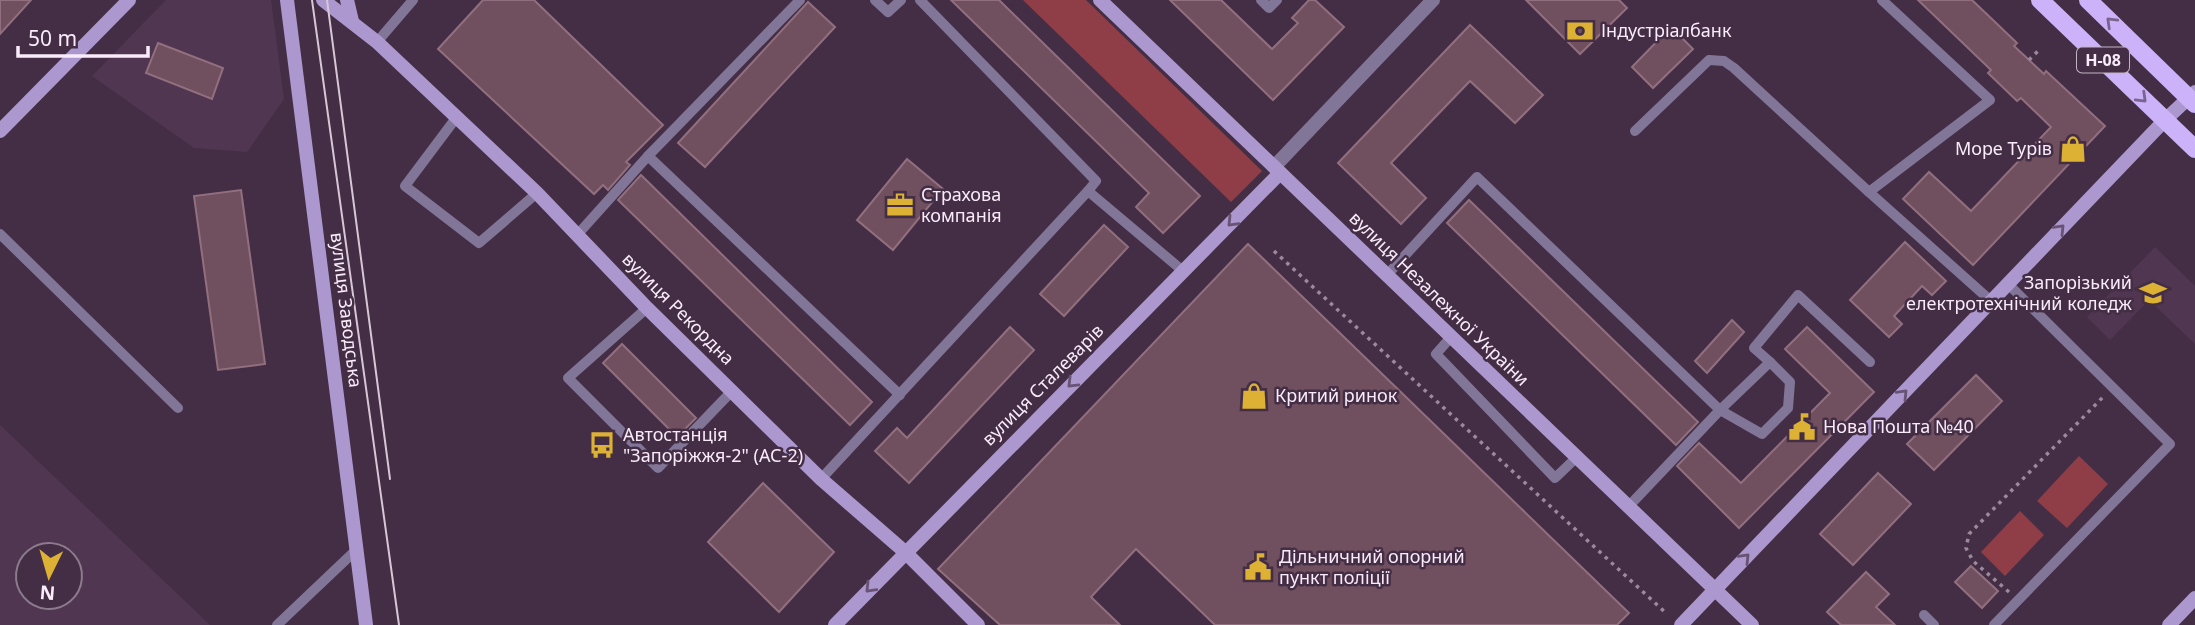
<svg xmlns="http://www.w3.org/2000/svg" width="2195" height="625" viewBox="0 0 2195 625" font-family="'Noto Sans',sans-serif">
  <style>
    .built { fill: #513651; fill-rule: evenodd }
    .green { fill: #8f3e48 }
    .building { fill: #70505e; stroke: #926f7f; stroke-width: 2 }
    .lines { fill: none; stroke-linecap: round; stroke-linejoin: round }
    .path { stroke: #9b899c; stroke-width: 3.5; stroke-dasharray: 3.5 5; stroke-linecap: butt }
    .lane { stroke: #827698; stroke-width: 10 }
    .street { stroke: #827698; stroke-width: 14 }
    .secondary { stroke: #ac98cf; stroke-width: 14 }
    .primary { stroke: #ccb2f9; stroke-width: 18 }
    .tram { stroke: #d6c6d6; stroke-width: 2 }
    .oneway { stroke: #7a638d }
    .oneway2 { stroke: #685375 }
    .labels { text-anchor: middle; stroke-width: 5; stroke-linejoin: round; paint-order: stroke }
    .shield { fill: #442e45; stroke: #c3b2c3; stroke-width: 2 }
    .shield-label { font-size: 16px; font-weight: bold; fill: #f9ebf9 }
    .poi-label { font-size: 18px; fill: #f9ebf9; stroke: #442e45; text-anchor: start }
    .street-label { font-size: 18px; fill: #f9ebf9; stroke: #442e45 }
  </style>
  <rect width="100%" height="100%" fill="#442e45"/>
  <!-- built -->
  <g class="built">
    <path d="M166 0H271L284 99 247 152 194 148 92 76Z"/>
    <path d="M2155 247 2195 286V344L2149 300 2110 340 2087 317Z"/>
    <path d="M0 425 210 625H0ZM28 555H70V597H28Z"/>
  </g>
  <!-- green -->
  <g class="green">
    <path d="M1023 0H1086L1262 171 1231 202Z"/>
    <path d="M2079 456 2108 484 2067 528 2037 501Z"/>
    <path d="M2020 511 2044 535 2005 576 1981 552Z"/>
  </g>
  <!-- building -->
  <g class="building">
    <path d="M0 0H31L0 34Z"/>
    <path d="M483 0H534L663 125 626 162 630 165 608 190 603 185 594 194 438 49Z"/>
    <path d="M951 0H999L1200 196 1163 233 1136 207 1149 193Z"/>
    <path d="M1170 0H1221L1272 49 1298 23 1292 18 1309 0H1315L1344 27 1273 100Z"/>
    <path d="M1526 0H1619L1627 8 1580 54Z"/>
    <path d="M1918 0H1972L2017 43 2014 46 2044 74 2046 71 2105 126 1973 265 1903 199 1929 172 1971 211 2051 127 2021 98 2017 101 1988 73 1991 70Z"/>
    <path d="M808 2 835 27 705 167 678 143Z"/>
    <path d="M1470 25 1543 95 1515 123 1470 81 1391 163 1426 198 1401 224 1338 163Z"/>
    <path d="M1671 27 1693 49 1653 88 1632 67Z"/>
    <path d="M158 43 223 68 212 99 146 73Z"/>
    <path d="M907 159 943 189 893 250 857 220Z"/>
    <path d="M641 175 872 402 850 425 618 200Z"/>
    <path d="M241 190 265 364 218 370 194 196Z"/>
    <path d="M1469 200 1698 422 1676 445 1447 223Z"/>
    <path d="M1104 225 1128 247 1064 316 1040 294Z"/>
    <path d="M1905 242 1946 281 1932 295 1922 286 1894 316 1902 324 1889 337 1850 300Z"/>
    <path d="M1248 244 1629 613 1617 625H1215L1136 549 1091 597 1120 625H1000L938 569Z"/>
    <path d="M1732 320 1744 332 1707 373 1695 361Z"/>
    <path d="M1010 327 1034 350 909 483 875 451 897 428 907 438Z"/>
    <path d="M1807 327 1874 392 1739 528 1677 466 1699 443 1741 483 1830 393 1785 349Z"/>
    <path d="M622 344 696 418 677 437 603 363Z"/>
    <path d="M1976 375 2002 401 1934 470 1907 444Z"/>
    <path d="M1878 473 1911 504 1853 565 1820 534Z"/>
    <path d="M763 483 834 552 779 612 708 542Z"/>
    <path d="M1971 566 1998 591 1982 608 1955 582Z"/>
    <path d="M1866 572 1889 594 1876 607 1895 625H1841L1827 612Z"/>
  </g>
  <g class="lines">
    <!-- path -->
    <g class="path">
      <path d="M2029 60 2041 48"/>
      <path d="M1274 251 1667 614"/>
      <path d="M2009 592 1973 561 1966 548 1969 534 2103 397"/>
    </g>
    <!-- lane -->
    <g class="lane">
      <path d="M875 0 888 12 901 0"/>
      <path d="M920 0 1096 181 1088 191 1183 271"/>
      <path d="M1261 0 1269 8 1277 0"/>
      <path d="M1882 0 1990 100 1869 192 1991 301"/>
      <path d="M377 42 413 0"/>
      <path d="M456 118 405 186 479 243 537 193"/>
      <path d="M1635 131 1709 60 1724 61 1734 68 1869 192"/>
      <path d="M648 156 900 395"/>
      <path d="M0 234 178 408"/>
      <path d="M578 234 648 156 800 0"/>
      <path d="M1387 275 1477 177 1720 410 1629 506"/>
      <path d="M647 308 568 378 658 468 733 390"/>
      <path d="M1451 337 1436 354 1555 478 1577 457"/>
      <path d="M1770 362 1790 382 1788 408 1762 434 1720 410Z"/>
      <path d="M1770 362 1754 348 1798 295 1870 362"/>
      <path d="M821 479 1088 191"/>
      <path d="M1924 615 1934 625"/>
      <path d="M277 625 357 549"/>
      <path d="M1994 625 2170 444 2008 284"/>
    </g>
    <!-- street -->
    <path class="street" d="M1274 167 1433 0"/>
    <!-- secondary -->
    <g class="secondary">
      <path d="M287 0 366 625"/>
      <path d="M323 0 377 42 537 193 647 308 821 479 905 552 978 625"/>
      <path d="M347 0 352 21"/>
      <path d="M1100 0 1752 625"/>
      <path d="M0 131 129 0"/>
      <path d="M835 625 1280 173"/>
      <path d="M1681 625 2165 120 2195 92"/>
      <path d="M2169 625 2195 598"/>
    </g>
    <!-- primary -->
    <g class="primary">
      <path d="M2040 0 2195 149"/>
      <path d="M2088 0 2195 104"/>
    </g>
    <!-- tram -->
    <g class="tram">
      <path d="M312 0 399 625"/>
      <path d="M327 0 390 479"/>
    </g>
  </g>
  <!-- one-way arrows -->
  <defs><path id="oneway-chevron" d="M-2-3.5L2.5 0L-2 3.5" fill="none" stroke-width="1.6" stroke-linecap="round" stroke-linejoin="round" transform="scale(1.75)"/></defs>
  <g class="oneway">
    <use href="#oneway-chevron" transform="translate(2111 22) rotate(-136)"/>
    <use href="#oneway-chevron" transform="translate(2142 98) rotate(44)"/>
  </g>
  <g class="oneway2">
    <use href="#oneway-chevron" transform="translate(1232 222) rotate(134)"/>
    <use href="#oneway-chevron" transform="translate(2060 229) rotate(-46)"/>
    <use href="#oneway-chevron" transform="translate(1072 383) rotate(135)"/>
    <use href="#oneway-chevron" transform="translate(1903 394) rotate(-46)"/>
    <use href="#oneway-chevron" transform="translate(1745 558) rotate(-46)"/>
    <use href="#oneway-chevron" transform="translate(870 588) rotate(134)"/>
  </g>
  <!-- icons -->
  <defs>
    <symbol id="bank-bare" viewBox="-9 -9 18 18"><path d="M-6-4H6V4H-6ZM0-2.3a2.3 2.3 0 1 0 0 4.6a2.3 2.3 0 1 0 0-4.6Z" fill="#ddb133" stroke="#442e45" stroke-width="2.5" paint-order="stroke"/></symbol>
    <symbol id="shop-bare" viewBox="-9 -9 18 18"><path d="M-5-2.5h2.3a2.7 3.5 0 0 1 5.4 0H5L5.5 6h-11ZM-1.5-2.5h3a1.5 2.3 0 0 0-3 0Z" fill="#ddb133" stroke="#442e45" stroke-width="2.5" paint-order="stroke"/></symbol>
    <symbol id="office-bare" viewBox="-9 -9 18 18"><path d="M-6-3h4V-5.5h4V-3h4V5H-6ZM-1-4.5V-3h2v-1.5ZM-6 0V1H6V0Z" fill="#ddb133" stroke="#442e45" stroke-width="2.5" paint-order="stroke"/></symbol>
    <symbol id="university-bare" viewBox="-9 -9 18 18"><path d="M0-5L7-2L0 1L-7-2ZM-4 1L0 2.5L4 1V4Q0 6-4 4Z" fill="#ddb133" stroke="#442e45" stroke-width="2.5" paint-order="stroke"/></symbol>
    <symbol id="civic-bare" viewBox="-9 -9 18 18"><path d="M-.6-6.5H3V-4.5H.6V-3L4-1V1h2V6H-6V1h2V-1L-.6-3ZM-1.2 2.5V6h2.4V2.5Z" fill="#ddb133" stroke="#442e45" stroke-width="2.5" paint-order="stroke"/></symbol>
    <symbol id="bus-bare" viewBox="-9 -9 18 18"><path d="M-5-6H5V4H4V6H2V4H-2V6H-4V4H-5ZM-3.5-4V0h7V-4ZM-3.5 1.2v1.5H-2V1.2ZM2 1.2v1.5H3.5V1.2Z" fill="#ddb133" stroke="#442e45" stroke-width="2.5" paint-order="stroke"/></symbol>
  </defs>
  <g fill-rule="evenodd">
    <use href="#bank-bare" x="1561" y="12" width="38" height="38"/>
    <use href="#shop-bare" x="2054" y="130" width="38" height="38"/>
    <use href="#office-bare" x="881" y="186" width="38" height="38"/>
    <use href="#university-bare" x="2134" y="274" width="38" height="38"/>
    <use href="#shop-bare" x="1235" y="377" width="38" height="38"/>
    <use href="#civic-bare" x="1783" y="408" width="38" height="38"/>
    <use href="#bus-bare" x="583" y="426" width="38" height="38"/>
    <use href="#civic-bare" x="1239" y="548" width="38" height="38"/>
  </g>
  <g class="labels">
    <!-- shield labels -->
    <rect class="shield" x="2077" y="47.5" width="52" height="25" rx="5"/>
    <g class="shield-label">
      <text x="2103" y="66">Н-08</text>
    </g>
    <!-- poi labels -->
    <g class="poi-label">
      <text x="1601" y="37">Індустріалбанк</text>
      <text x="2052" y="155" text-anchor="end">Море Турiв</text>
      <text x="921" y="201">Страхова<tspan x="921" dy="21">компанія</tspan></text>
      <text x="2132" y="289" text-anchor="end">Запорізький<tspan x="2132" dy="21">електротехнічний коледж</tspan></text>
      <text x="1275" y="402">Критий ринок</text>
      <text x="1823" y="433">Нова Пошта №40</text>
      <text x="623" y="441">Автостанція<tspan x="623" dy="21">"Запоріжжя-2" (АС-2)</tspan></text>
      <text x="1279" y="563">Дільничний опорний<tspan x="1279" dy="21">пункт поліції</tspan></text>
    </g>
    <!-- street labels -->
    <g class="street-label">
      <text transform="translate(1439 299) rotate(44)" y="6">вулиця Незалежної України</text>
      <text transform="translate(678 309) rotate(45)" y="6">вулиця Рекордна</text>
      <text transform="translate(346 310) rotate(83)" y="6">вулиця Заводська</text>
      <text transform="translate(1043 385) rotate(-45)" y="6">вулиця Сталеварів</text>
    </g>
  </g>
  <!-- north arrow -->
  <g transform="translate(49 576) rotate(185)"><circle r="33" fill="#442e45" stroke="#8c7a8d" stroke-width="2"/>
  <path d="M0-5L12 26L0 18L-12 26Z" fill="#ddb133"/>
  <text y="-10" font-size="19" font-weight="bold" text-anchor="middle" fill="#f9ebf9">N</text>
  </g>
  <!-- scale -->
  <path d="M18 46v10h130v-10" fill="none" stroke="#f9ebf9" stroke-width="3.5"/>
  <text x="28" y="46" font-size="21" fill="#f9ebf9" stroke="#442e45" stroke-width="5" paint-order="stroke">50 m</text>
</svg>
